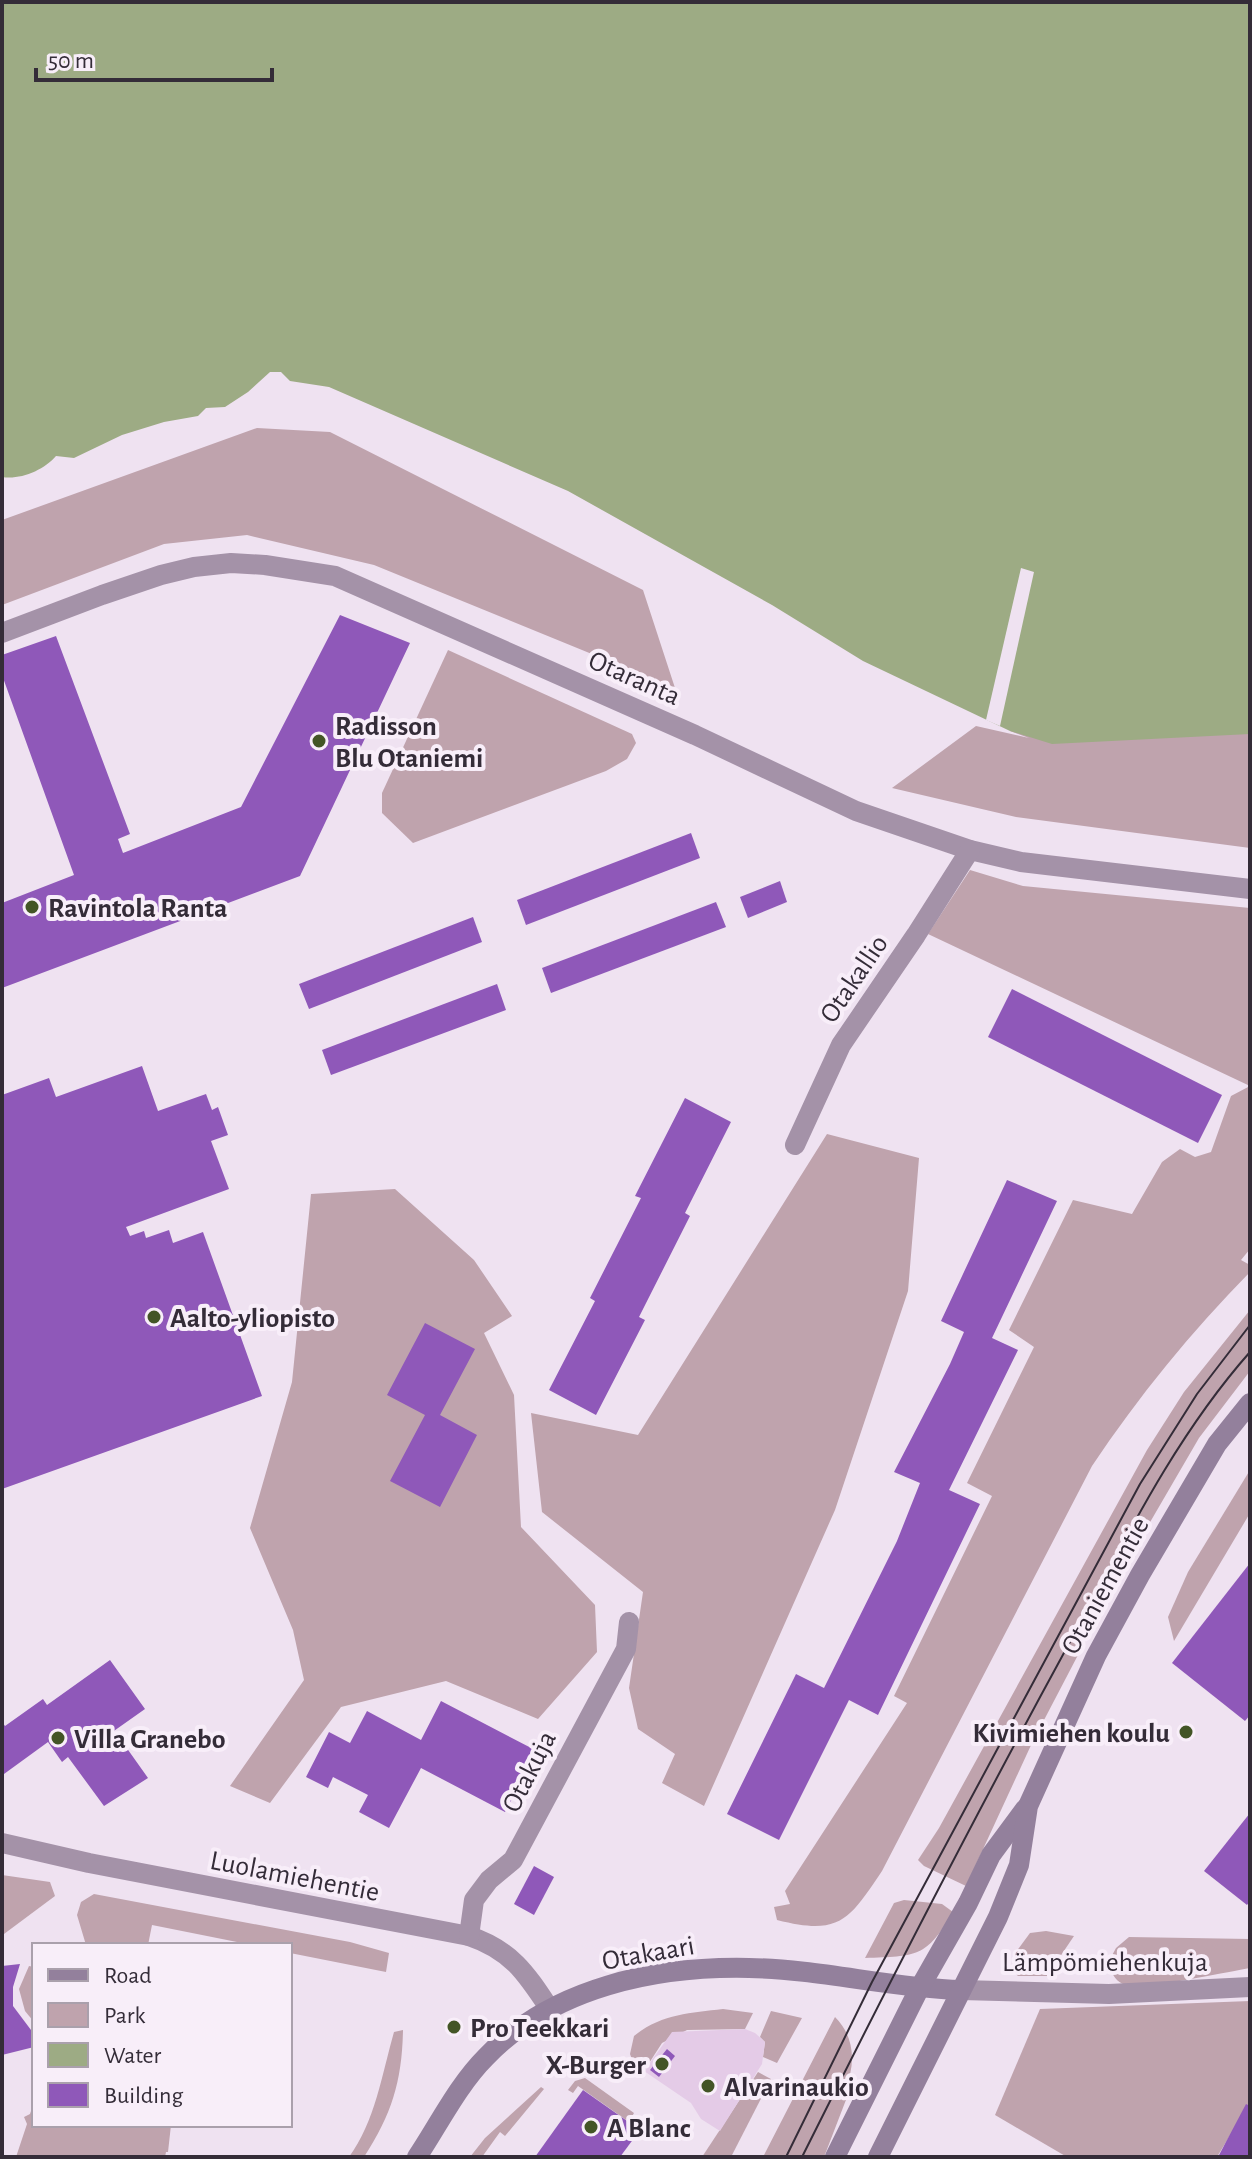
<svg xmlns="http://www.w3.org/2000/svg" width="1252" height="2159" viewBox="0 0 1252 2159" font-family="'Alegreya Sans',sans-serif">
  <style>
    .green { fill: #bfa3ad }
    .plaza { fill: #e4cbe7 }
    .water { fill: #9dab84 }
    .pier { fill: #efe2f1 }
    .building { fill: #8f58b9 }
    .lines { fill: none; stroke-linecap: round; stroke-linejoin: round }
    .street { stroke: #a492a8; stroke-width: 20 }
    .secondary { stroke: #93809c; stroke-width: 20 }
    .tram { stroke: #342c38; stroke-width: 2 }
    .poi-dot { fill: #435526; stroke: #f8eef9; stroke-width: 3 }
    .labels { text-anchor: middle; stroke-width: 8; stroke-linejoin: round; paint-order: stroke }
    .street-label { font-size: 28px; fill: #342c38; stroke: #f8eef9 }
    .poi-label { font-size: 28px; font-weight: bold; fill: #342c38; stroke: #f8eef9; text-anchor: start }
  </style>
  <rect width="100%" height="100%" fill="#efe2f1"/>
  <!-- green -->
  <g class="green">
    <path d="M257 428 330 432 643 590 675 688 374 565 247 535 164 544 2 605V520Z"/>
    <path d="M448 650 632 734 636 743 627 759 606 771 413 843 382 813V793Z"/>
    <path d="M976 726 1029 738 1010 731 1250 733V848L1016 817 892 788Z"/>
    <path d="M970 870 1023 886 1250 908V1249L1241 1260 1250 1265V1272C1192 1331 1138 1397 1092 1466L882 1871C849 1920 840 1936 777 1920L774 1907 790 1904 785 1891 907 1703 894 1696 992 1496 967 1483 1034 1347 1009 1330 1073 1200 1132 1214 1162 1162 1180 1149 1195 1157 1211 1152 1231 1096 1250 1086 928 934Z"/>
    <path d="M827 1134 919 1158 908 1291 835 1510 704 1806 662 1783 675 1754 638 1729 629 1688 643 1592 542 1512 531 1413 638 1435Z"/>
    <path d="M395 1189 474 1260 512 1316 484 1333 514 1395 521 1527 595 1605 597 1652 538 1719 446 1681 341 1707 270 1803 230 1786 304 1680 293 1630 250 1528 292 1382 311 1194Z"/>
    <path d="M1250 1310V1371L1199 1438 1124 1567 1032 1743 966 1886 924 1866 918 1860 939 1828 1147 1450 1184 1392Z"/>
    <path d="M1250 1470V1513L1174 1641 1168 1617 1188 1572Z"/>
    <path d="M2 1875 50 1882 55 1896 4 1934H2Z"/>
    <path d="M94 1894 350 1942 389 1953 386 1972 290 1953V1945H252L152 1925 148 1945H86L77 1915 81 1902Z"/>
    <path d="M904 1900 942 1904 953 1912C926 1958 917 1956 865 1958L894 1903Z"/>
    <path d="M1046 1931 1074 1936 1047 1976H1018L1011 1970 1016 1952 1030 1933Z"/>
    <path d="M1129 1937 1250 1939V1968C1226 1972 1141 1991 1123 1984 1114 1980 1111 1971 1108 1963L1116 1948Z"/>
    <path d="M29 1966 34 1967V2022L25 2011 19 1989Z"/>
    <path d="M1250 2001V2102L1217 2157H1067L995 2115 1040 2009Z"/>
    <path d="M723 2009 753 2013 745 2029 687 2030 662 2043 644 2071 634 2065 630 2054 634 2036C661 2014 690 2013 723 2009Z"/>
    <path d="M771 2011 802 2018 777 2063 763 2057 765 2042 760 2037Z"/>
    <path d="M835 2017C855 2037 856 2064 845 2090L849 2092 824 2157H763Z"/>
    <path d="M403 2030C402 2081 392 2114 364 2157H349C375 2122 382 2074 394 2032Z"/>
    <path d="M758 2072 771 2079 731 2157H702Z"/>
    <path d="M585 2078 634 2113 629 2122 578 2086 573 2093 568 2090 575 2081Z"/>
    <path d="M541 2087 544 2089 505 2136 500 2132 482 2157H470L485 2138Z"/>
    <path d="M34 2102V2125H171L168 2152H166L165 2157H16L27 2124 24 2117 30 2114Z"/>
  </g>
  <!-- plaza -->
  <path class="plaza" d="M745 2029 755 2033 765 2042 762 2064 720 2131 701 2119 691 2103 644 2071 672 2032Z"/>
  <!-- water -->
  <path class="water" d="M2 2H1250V734L1052 744 1010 731 863 661 772 605 568 491 329 387 290 381 281 372H270L248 392 225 407 206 408 198 416 164 422 122 435 74 458 56 456C44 470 21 480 2 477Z"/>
  <!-- pier -->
  <path class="pier" d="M1021 568 1034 572 1000 726 986 720Z"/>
  <!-- building -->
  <g class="building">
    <path d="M340 615 410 643 300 876 2 988V903L74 875 2 675V655L56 636 130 834 118 839 123 853 241 807Z"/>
    <path d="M691 833 700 858 526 925 517 900Z"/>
    <path d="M780 881 787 902 748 918 740 897Z"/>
    <path d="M716 902 726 927 551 993 542 968Z"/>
    <path d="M473 917 482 942 309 1009 299 984Z"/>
    <path d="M497 984 506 1010 331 1075 322 1050Z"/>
    <path d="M1012 989 1222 1095 1198 1143 988 1037Z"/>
    <path d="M142 1066 158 1111 206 1094 212 1110 218 1107 228 1135 211 1141 229 1189 126 1227 130 1236 144 1231 146 1238 169 1230 173 1243 203 1232 262 1396 2 1489V1095L49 1078 56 1097Z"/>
    <path d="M685 1098 731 1122 685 1213 690 1216 639 1317 645 1320 596 1415 549 1390 595 1301 590 1298 641 1198 635 1196Z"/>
    <path d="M1007 1180 1057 1201 992 1338 1018 1350 949 1490 980 1504 878 1715 849 1700 779 1840 727 1814 796 1674 824 1688 897 1541 920 1483 894 1472 950 1364 964 1332 941 1321Z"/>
    <path d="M425 1323 475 1349 440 1415 477 1435 440 1507 390 1481 425 1415 387 1395Z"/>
    <path d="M1250 1563V1715L1245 1721 1172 1663Z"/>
    <path d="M110 1660 145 1709 111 1733 123 1749 126 1747 148 1778 104 1806 68 1757 62 1762 48 1742 4 1774 2 1722 5 1726 43 1699 47 1705Z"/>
    <path d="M441 1701 537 1751 505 1812 421 1768 389 1828 359 1812 368 1795 333 1777 328 1788 306 1777 329 1732 350 1743 367 1711 421 1740Z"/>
    <path d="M1250 1813V1901L1247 1905 1204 1871Z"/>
    <path d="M534 1866 554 1877 534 1915 514 1904Z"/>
    <path d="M20 1964 13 1987V2006L34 2034V2047L2 2055V1966Z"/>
    <path d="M667 2049 675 2056 659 2077 650 2070Z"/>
    <path d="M583 2090 640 2130 620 2157H535Z"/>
    <path d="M1246 2104 1250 2106V2157H1218Z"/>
  </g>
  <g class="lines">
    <!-- street -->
    <g class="street">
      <path d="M2 633 102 595 161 575 194 567 231 563 265 565 335 576 695 735 856 811 970 850 1021 862 1250 889"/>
      <path d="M795 1145 841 1045 916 935 970 850"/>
      <path d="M2 1843 89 1863 469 1936C511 1950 526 1973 549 2008"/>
      <path d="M469 1936 474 1900 489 1880 513 1860 626 1649 629 1622"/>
      <path d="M961 1990 1109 1994 1250 1987"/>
    </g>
    <!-- secondary -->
    <g class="secondary">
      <path d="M417 2157C439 2124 458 2085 486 2057 553 1987 656 1966 749 1968 820 1969 890 1988 961 1990"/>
      <path d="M835 2157 919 1989 968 1903 991 1855 1025 1809"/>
      <path d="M878 2157 998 1917 1019 1865 1028 1806 1096 1656 1140 1575 1217 1444 1250 1403"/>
    </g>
    <!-- tram -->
    <g class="tram">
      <path d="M786 2157 872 1982 1140 1484 1197 1394 1250 1325"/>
      <path d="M802 2157C887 1987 974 1818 1065 1651 1121 1548 1172 1440 1250 1352"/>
    </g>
  </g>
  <!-- markers -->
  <g class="poi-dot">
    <circle cx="319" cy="741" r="8"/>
    <circle cx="32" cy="907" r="8"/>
    <circle cx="154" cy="1317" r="8"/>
    <circle cx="1186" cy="1732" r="8"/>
    <circle cx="58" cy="1738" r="8"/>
    <circle cx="454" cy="2027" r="8"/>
    <circle cx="662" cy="2064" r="8"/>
    <circle cx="708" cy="2086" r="8"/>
    <circle cx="591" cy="2127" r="8"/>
  </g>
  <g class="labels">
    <!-- street labels -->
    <g class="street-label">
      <text transform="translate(635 677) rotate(24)" y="10">Otaranta</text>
      <text transform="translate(853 978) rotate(-56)" y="10">Otakallio</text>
      <text transform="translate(1104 1585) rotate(-61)" y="10">Otaniementie</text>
      <text transform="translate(528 1771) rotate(-63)" y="10">Otakuja</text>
      <text transform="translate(295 1875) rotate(11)" y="10">Luolamiehentie</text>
      <text transform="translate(648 1952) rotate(-10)" y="10">Otakaari</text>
      <text x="1105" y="1971">Lämpömiehenkuja</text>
    </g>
    <!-- poi labels -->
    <g class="poi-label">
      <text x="335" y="735">Radisson<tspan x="335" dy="32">Blu Otaniemi</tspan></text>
      <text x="48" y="917">Ravintola Ranta</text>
      <text x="170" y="1327">Aalto-yliopisto</text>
      <text x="1170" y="1742" text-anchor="end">Kivimiehen koulu</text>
      <text x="74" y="1748">Villa Granebo</text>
      <text x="470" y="2037">Pro Teekkari</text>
      <text x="646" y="2074" text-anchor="end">X-Burger</text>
      <text x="724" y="2096">Alvarinaukio</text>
      <text x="607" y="2137">A Blanc</text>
    </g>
  </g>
  <!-- border -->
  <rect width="1252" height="2159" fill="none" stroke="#342c38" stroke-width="8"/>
  <!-- legend -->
  <rect x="32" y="1943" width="260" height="184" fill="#f8eef9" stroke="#aaa0ac" stroke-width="2"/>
  <rect x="48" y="1969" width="40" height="12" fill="#93809c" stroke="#aaa0ac" stroke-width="2"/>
  <text x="104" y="1983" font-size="24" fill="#342c38">Road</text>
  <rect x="48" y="2003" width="40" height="24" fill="#bfa3ad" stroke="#aaa0ac" stroke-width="2"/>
  <text x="104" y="2023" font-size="24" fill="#342c38">Park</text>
  <rect x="48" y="2043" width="40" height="24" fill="#9dab84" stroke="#aaa0ac" stroke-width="2"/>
  <text x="104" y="2063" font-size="24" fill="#342c38">Water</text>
  <rect x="48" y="2083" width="40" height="24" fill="#8f58b9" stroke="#aaa0ac" stroke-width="2"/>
  <text x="104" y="2103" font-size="24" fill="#342c38">Building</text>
  <!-- scale -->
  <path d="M36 68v12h236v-12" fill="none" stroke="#342c38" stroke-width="4"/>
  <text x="48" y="68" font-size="24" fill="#342c38" stroke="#f8eef9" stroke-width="6" paint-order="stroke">50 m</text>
</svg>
